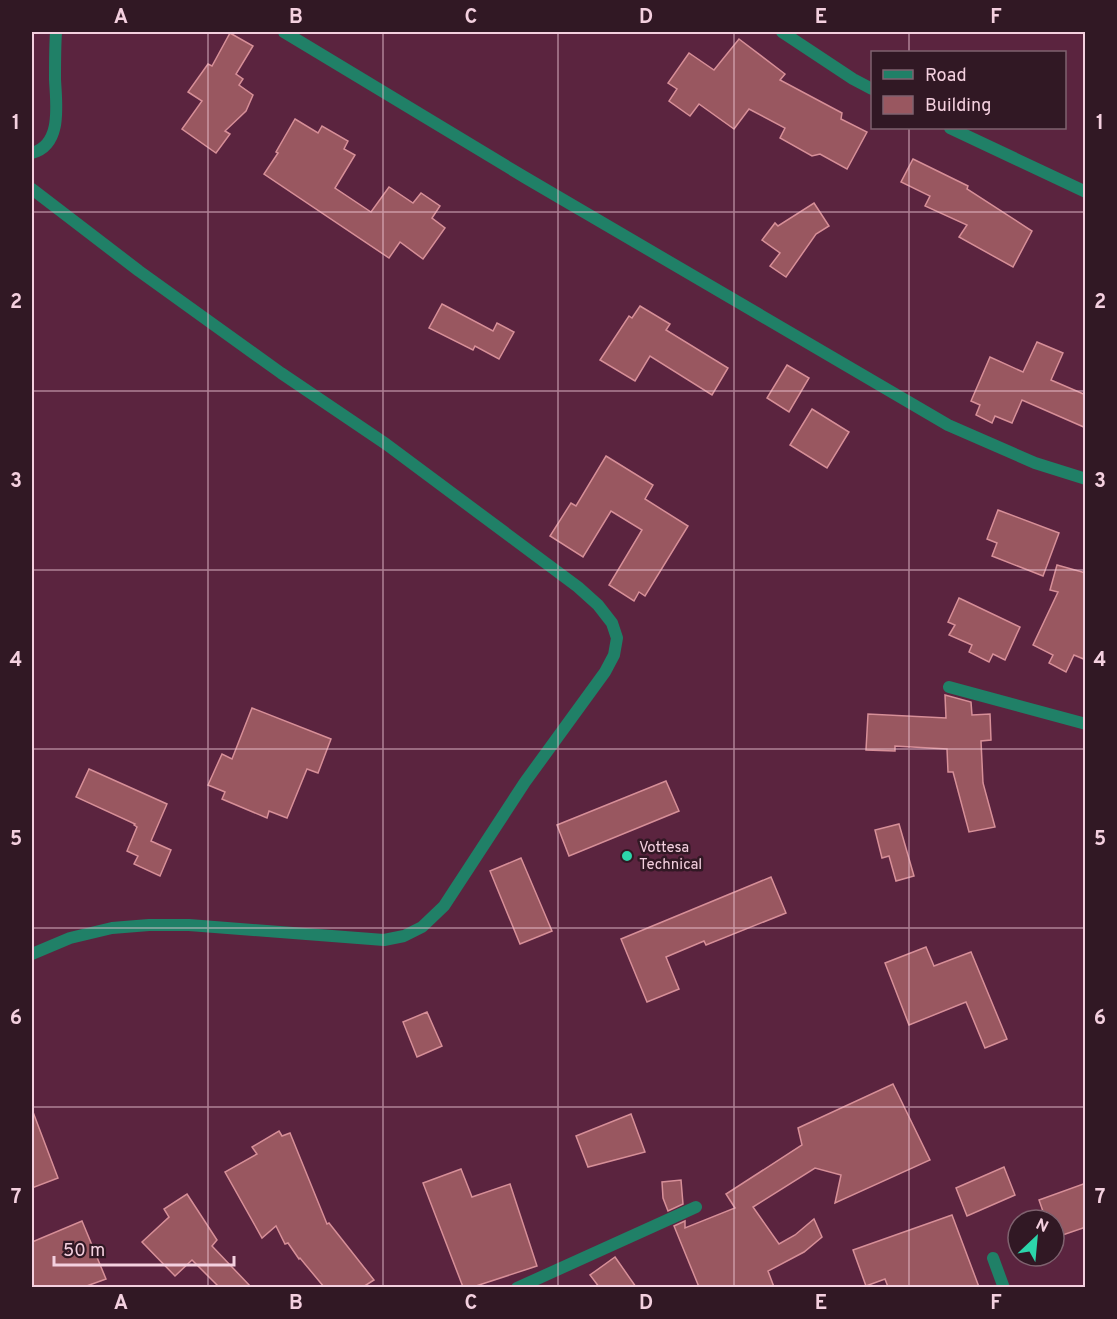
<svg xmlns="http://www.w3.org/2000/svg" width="1117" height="1319" viewBox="0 0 1117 1319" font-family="Overpass,sans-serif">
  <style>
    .building { fill: #995760; stroke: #d78f98; stroke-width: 1.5 }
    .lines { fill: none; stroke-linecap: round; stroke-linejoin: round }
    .street { stroke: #208067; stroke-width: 12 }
    .grid { fill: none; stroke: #f4d0df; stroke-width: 1.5; stroke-opacity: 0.55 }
    .poi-dot { fill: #2cd5ab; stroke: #311824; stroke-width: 2 }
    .labels { text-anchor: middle; stroke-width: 5; stroke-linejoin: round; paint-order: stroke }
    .poi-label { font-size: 15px; fill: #f4d0df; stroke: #311824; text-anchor: start }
    .neatline { fill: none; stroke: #f4d0df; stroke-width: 2 }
    .grid-label { font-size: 20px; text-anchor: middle; font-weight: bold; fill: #f4d0df }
  </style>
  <rect width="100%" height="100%" fill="#5b243f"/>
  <!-- building -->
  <g class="building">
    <path d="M230 33 253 46 236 74 243 79 239 85 253 95 246 111 225 131 230 134 216 153 182 129 202 101 188 92 208 64 212 66Z"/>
    <path d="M739 39 785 74 780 80 842 113 841 119 867 132 847 169 820 154 812 156 780 138 785 128 749 109 734 129 699 104 690 116 669 101 677 89 668 83 689 53 714 70Z"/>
    <path d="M295 119 318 133 322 126 348 141 344 149 355 155 335 188 371 212 389 187 413 203 421 193 440 206 432 218 445 228 423 259 400 242 389 258 264 174 278 153 276 152Z"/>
    <path d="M913 159 968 186 967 189 1032 231 1013 267 959 237 967 225 925 206 930 196 901 182Z"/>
    <path d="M814 203 829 226 816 234 786 277 770 266 780 253 762 240 775 223 778 226Z"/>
    <path d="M442 304 493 331 497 323 514 332 499 359 475 346 473 350 429 328Z"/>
    <path d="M640 306 670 324 666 330 728 368 712 395 650 356 635 381 600 360 629 316 632 318Z"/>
    <path d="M1037 342 1063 353 1051 380 1086 395V428L1022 400 1012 423 995 416 992 423 976 415 980 405 971 401 990 357 1023 372Z"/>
    <path d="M787 365 809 378 789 412 767 398Z"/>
    <path d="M812 409 849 432 827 468 790 445Z"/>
    <path d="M606 456 653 485 645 499 688 526 645 596 639 592 634 601 609 585 642 530 611 511 583 557 550 536 571 503 576 506Z"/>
    <path d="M998 510 1059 533 1043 576 992 556 997 543 987 539Z"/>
    <path d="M1057 565 1086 573V660L1074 655 1066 672 1049 663 1053 655 1033 645 1058 592 1050 590Z"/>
    <path d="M959 598 1020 627 1005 660 993 654 989 662 969 652 972 645 949 635 955 625 948 622Z"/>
    <path d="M945 695 971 702 972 715 990 714 991 740 981 741 983 783 995 827 969 832 953 772H948L947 749 895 746V751L866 750 868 714 946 718Z"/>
    <path d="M252 708 331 739 318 773 307 769 287 818 269 811 267 818 222 799 225 792 208 785 222 754 232 759Z"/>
    <path d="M89 769 167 804 151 841 171 850 160 876 134 864 138 856 127 851 137 827 134 825 135 824 76 797Z"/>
    <path d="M666 781 679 811 569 856 557 825Z"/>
    <path d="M899 824 914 876 896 881 889 856 882 858 875 830Z"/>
    <path d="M521 858 552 931 520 944 490 871Z"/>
    <path d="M771 877 786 913 706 945 704 941 666 957 679 989 647 1002 621 939Z"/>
    <path d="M926 947 934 966 971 952 1007 1039 985 1048 966 1002 909 1025 885 963Z"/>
    <path d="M427 1012 442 1046 417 1057 403 1022Z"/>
    <path d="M893 1084 930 1160 835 1203 841 1175 815 1168 753 1207 779 1244 795 1235 814 1219 822 1237 804 1252 768 1271 774 1287H699L674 1226 685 1221V1228L735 1208 726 1194 802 1145 798 1128Z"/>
    <path d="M33 1112 58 1178 32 1188V1113Z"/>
    <path d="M631 1114 645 1152 588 1167 576 1136Z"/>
    <path d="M279 1131 282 1136 290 1133 327 1224 329 1223 374 1280 363 1287H324L300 1258 299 1259 288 1243 285 1244 276 1226 262 1238 225 1172 257 1154 252 1147Z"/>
    <path d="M1004 1167 1015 1195 967 1216 956 1188Z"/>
    <path d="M461 1169 472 1197 510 1184 537 1266 473 1287H463L423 1183Z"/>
    <path d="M681 1180 683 1204 668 1211 663 1198 662 1182Z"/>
    <path d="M1086 1183V1227L1054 1238V1220H1046L1039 1200Z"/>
    <path d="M187 1194 217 1240 212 1246 251 1287H219L192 1260 175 1276 142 1242 169 1217 164 1209Z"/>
    <path d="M952 1215 979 1287H888L885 1279 866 1286 853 1250Z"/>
    <path d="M82 1221 106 1279 84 1287H32V1242Z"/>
    <path d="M615 1257 636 1287H599L590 1275Z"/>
  </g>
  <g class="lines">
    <!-- street -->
    <g class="street">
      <path d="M284 32 526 178 948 425 1035 463 1086 479"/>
      <path d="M782 32 853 79 872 89"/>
      <path d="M950 128 1086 192"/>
      <path d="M32 153C63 145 56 103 55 79 55 63 55 47 56 32"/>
      <path d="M32 189 139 271 281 373 386 444 578 587 598 605 612 623 617 638 614 655 605 672 525 782 444 906 422 927 404 936 384 940 189 925H149L112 928 70 938 32 954"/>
      <path d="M949 687 1086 724"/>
      <path d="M993 1258 1004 1288"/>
      <path d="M517 1288 696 1207"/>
    </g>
  </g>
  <!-- grid -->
  <path class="grid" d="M208 32V1288M383 32V1288M558 32V1288M734 32V1288M909 32V52M909 128V1288M32 212H1086M32 391H1086M32 570H1086M32 749H1086M32 928H1086M32 1107H1086"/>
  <!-- markers -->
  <circle class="poi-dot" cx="627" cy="856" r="6"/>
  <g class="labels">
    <!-- poi labels -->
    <g class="poi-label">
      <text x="639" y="852">Vottesa<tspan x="639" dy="17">Technical</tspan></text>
    </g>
  </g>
  <!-- border -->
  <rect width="1117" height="1319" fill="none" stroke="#311824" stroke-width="66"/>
  <!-- legend -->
  <rect x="871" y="51" width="195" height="78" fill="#311824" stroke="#7f626f" stroke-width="1.5"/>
  <rect x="883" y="70" width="30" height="9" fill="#208067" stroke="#7f626f" stroke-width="1.5"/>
  <text x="925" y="81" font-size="18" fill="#f4d0df">Road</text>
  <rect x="883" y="96" width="30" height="18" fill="#995760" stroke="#7f626f" stroke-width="1.5"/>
  <text x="925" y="111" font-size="18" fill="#f4d0df">Building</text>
  <!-- north arrow -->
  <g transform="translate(1036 1238) rotate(26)"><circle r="28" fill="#311824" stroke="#7f626f" stroke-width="1.5"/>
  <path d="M0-4.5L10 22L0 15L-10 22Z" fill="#2cd5ab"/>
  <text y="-9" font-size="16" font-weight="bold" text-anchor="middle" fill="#f4d0df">N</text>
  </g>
  <!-- scale -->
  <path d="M54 1256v9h180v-9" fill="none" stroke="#f4d0df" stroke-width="3"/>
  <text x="63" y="1256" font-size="18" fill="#f4d0df" stroke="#311824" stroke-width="4.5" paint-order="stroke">50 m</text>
  <rect x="33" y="33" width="1051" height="1253" class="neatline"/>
  <g class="grid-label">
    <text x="121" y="23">A</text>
    <text x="296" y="23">B</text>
    <text x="471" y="23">C</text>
    <text x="646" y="23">D</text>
    <text x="821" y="23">E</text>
    <text x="996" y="23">F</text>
    <text x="16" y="129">1</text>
    <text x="1100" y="129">1</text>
    <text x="16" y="308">2</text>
    <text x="1100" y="308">2</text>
    <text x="16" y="487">3</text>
    <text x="1100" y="487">3</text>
    <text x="16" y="666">4</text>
    <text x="1100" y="666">4</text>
    <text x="16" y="845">5</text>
    <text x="1100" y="845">5</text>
    <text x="16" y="1024">6</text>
    <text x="1100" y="1024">6</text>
    <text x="16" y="1203">7</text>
    <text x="1100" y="1203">7</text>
    <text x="121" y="1309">A</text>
    <text x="296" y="1309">B</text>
    <text x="471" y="1309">C</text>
    <text x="646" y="1309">D</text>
    <text x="821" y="1309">E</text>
    <text x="996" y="1309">F</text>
  </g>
</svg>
